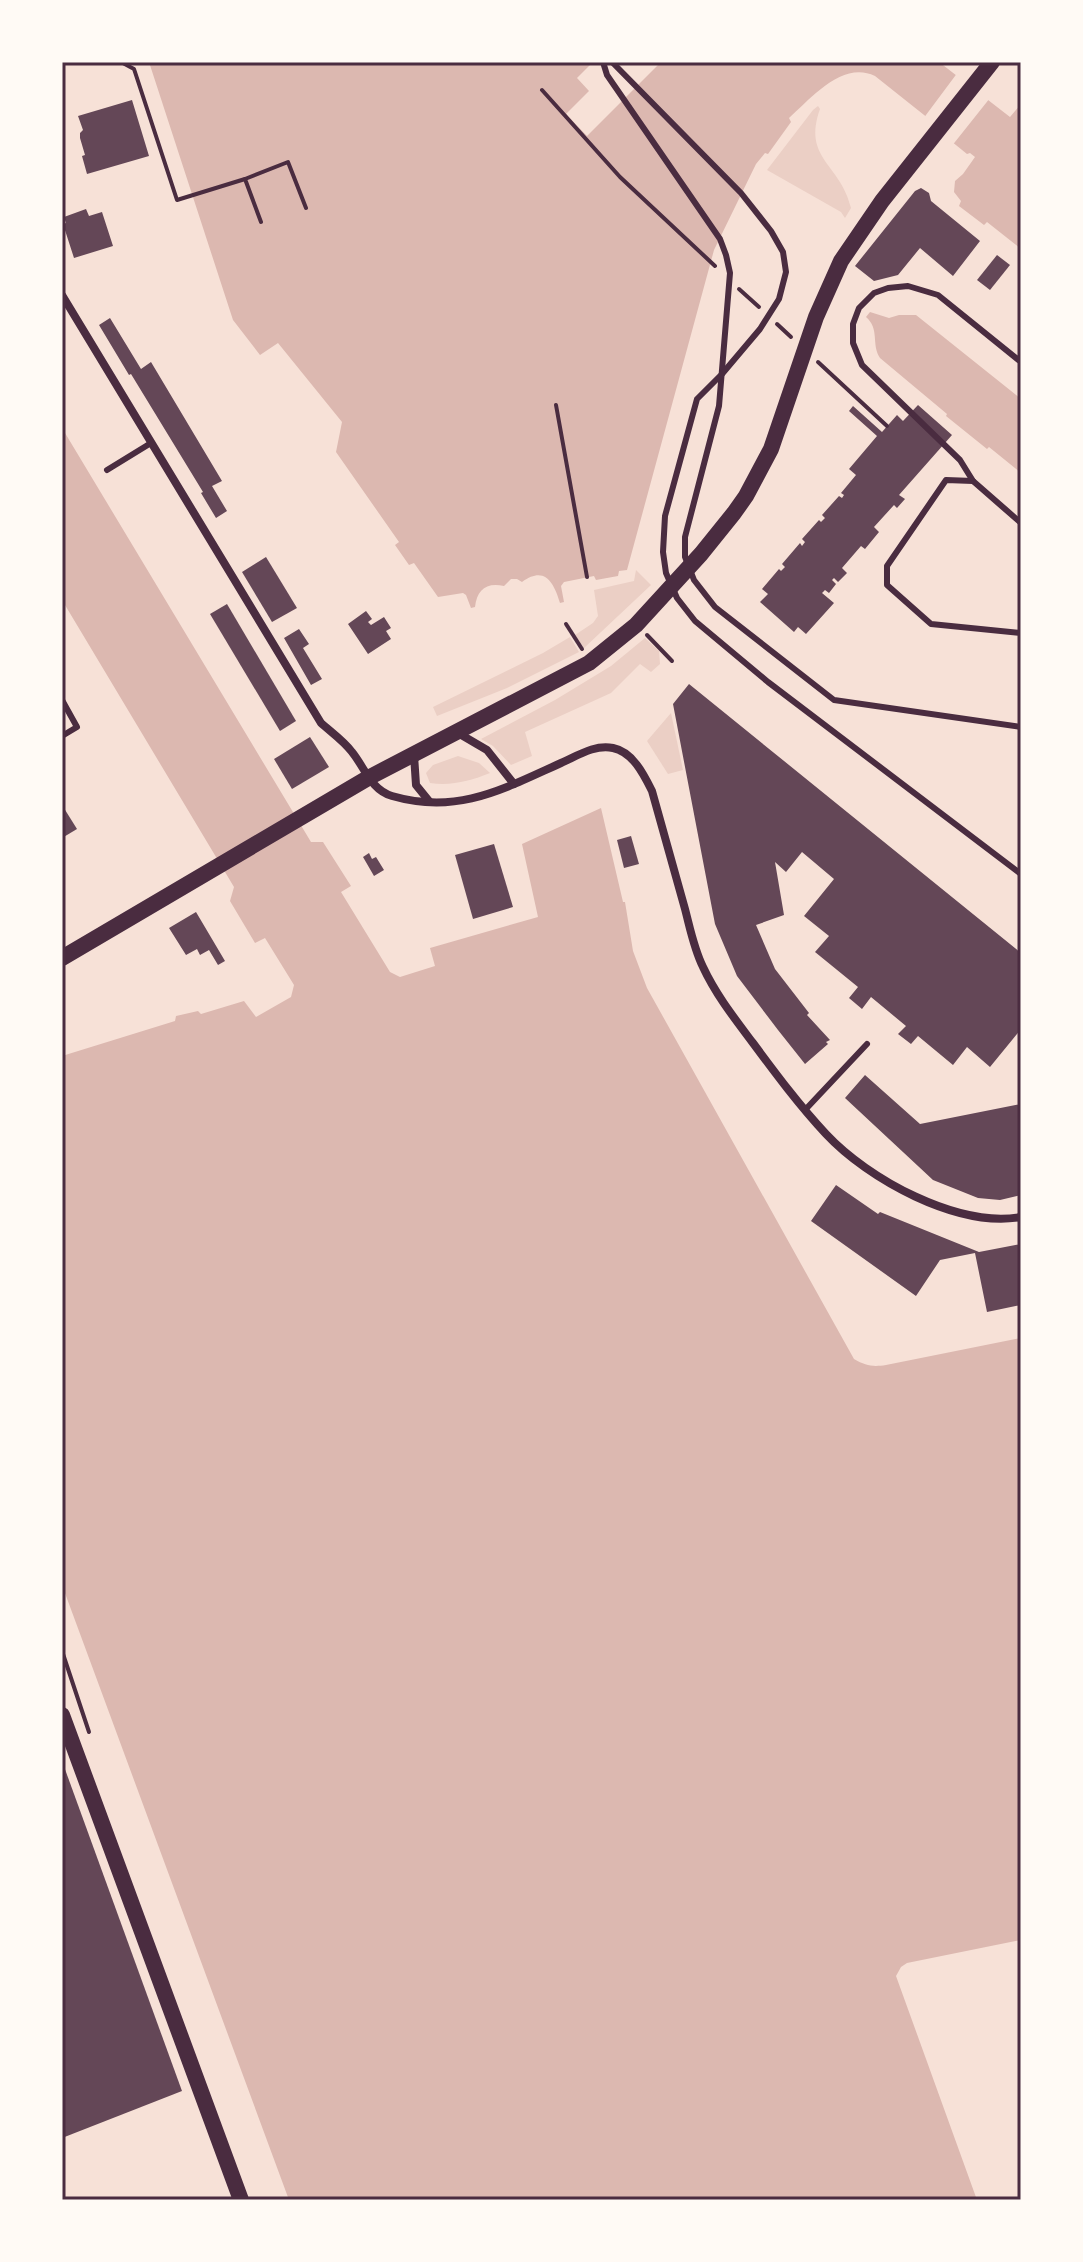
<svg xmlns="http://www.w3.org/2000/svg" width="1083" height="2262" viewBox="0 0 1083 2262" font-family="'Fira Sans Condensed',sans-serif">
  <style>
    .green { fill: #ebcfc5 }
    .water { fill: #dcb8b0 }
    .pier { fill: #f7e1d7 }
    .building { fill: #644757 }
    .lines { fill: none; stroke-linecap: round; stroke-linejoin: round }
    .path { stroke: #4a2c40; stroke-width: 4 }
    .service { stroke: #4a2c40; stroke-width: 6 }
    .minor { stroke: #4a2c40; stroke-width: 8 }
    .secondary { stroke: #4a2c40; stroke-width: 16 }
    .neatline { fill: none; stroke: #4a2c40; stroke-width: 3 }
  </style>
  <rect width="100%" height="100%" fill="#f7e1d7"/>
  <!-- green -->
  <g class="green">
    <path d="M818 106 820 109C802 159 841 164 851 208L845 218 841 212 767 170 813 110Z"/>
    <path d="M636 570 651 585 584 648 575 635 593 623 598 616 594 590 634 581Z"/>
    <path d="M570 637 579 652 507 688 437 716 433 707 543 653Z"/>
    <path d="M645 638 659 651 660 664 651 672 640 664 611 693 525 732 532 756 511 765 493 746 481 739 555 700 611 666Z"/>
    <path d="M671 713 683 770 668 774 647 741Z"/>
    <path d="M458 756 479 763 490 773C470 781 452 786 430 783L426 773 433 765Z"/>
  </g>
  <!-- water -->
  <g class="water">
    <path d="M149 62H939L1010 117 1021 104V249L987 222 984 225 959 206 961 201 954 192 955 181 963 174 975 157 970 153 967 154 951 141 953 138 875 76C843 60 811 98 789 118L791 122 768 154 765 153 756 164 714 250 627 570 619 571 618 576 596 580 594 576 564 582 561 586 564 602 560 603C554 583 545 565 522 582L517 579H511L504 586C486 582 477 590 475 607L471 608 466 595 463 593 438 597 414 563 409 565 395 545 399 542 336 452 342 422 278 343 260 355 233 320Z"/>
    <path d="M870 312 889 318 899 315H916L1021 399V473L989 447 987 449 946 416 947 414 880 358C871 344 880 329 866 317Z"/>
    <path d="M62 428 311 842H323L351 886 341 892 390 972 400 977 435 966 430 948 538 917 522 844 601 808 623 902H625L633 951 647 988 854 1359C866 1366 873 1367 886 1365L1021 1338V1940L907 1963 901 1967 896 1976 977 2200H289L62 1585V1056L175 1021 176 1016 198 1011 201 1014 244 1001 256 1017 291 997 294 985 265 938 255 943 230 901 234 887 62 600Z"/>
  </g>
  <!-- pier -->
  <g class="pier">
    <path d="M593 62H661L587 136 566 114 589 91 577 78Z"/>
    <path d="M958 72 990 98 951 147 947 143 948 139 923 119Z"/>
  </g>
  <!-- building -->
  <g class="building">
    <path d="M132 100 149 156 87 174 82 156 85 155 80 138V133L83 130 78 116Z"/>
    <path d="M921 188 929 193 931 201 980 241 953 276 920 248 898 275 874 281 855 266 915 191Z"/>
    <path d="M86 209 89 216 102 212 113 246 74 258 63 224 66 223 64 217Z"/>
    <path d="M997 255 1010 265 990 290 977 280Z"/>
    <path d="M110 318 141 369 151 362 222 481 212 486 227 511 216 518 201 493 203 492 131 374 129 375 99 325Z"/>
    <path d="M918 405 952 435 899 495 905 499 897 508 894 505 874 527 879 532 865 549 861 546 842 568 847 573 838 582 834 578 832 580 836 584 829 593 825 590 822 593 834 603 806 634 798 627 794 632 760 602 768 594 762 589 779 569 781 571 785 567 782 564 800 543 802 546 805 542 802 539 819 520 821 522 825 518 822 515 839 496 842 498 844 495 841 493 856 475 849 469 877 436 849 411 853 406 882 432 897 415 903 421Z"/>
    <path d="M266 557 297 608 272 622 242 572Z"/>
    <path d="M227 604 296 721 280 731 210 614Z"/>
    <path d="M366 611 372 619 368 622 371 625 384 617 391 628 386 631 391 639 368 654 348 624Z"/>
    <path d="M299 629 309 644 303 648 322 679 311 685 284 638Z"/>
    <path d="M689 684 1021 953V1029L990 1067 967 1047 953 1065 918 1036 911 1044 898 1034 906 1026 871 997 862 1009 849 998 858 987 815 952 829 936 804 916 834 879 802 852 786 872 775 862 784 915 756 925 775 969 809 1013 807 1015 830 1040 826 1042 828 1044 805 1064 778 1030 737 976 715 924 673 704Z"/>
    <path d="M310 737 329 767 292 789 274 759Z"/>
    <path d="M62 805 77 829 62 838Z"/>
    <path d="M631 836 639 864 624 868 617 840Z"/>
    <path d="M494 844 513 907 473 919 455 855Z"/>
    <path d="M369 853 372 859 376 857 384 870 374 876 363 857Z"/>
    <path d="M196 912 225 961 218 965 209 950 200 955 197 949 186 955 169 928Z"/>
    <path d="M865 1075 920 1124 1021 1104V1195L1000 1200 978 1198 933 1180 845 1098Z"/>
    <path d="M836 1185 878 1214 880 1212 979 1252 1021 1244V1305L987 1312 975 1253 940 1260 916 1296 811 1221Z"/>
    <path d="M62 1761 182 2091 62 2138Z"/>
  </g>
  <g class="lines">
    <!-- path -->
    <g class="path">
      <path d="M121 62 134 69 177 200 245 179"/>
      <path d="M542 90 620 177 715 266"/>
      <path d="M261 222 245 179 288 162 306 208"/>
      <path d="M739 289 759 307"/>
      <path d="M777 324 791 337"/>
      <path d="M818 362 887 426"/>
      <path d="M556 405 587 577"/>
      <path d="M566 624 582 649"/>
      <path d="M647 635 672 661"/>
      <path d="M62 1651 89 1732"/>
    </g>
    <!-- service -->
    <g class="service">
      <path d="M603 62 607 75 720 239 726 255 730 273 719 406 685 537V557L694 580 715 607 834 700 1021 727"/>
      <path d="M612 62 741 193 771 231 783 252 786 272 779 299 760 329 722 374 697 399 665 516 663 552 666 573 677 598 695 621 768 682 1021 874"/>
      <path d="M107 470 151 443"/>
      <path d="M973 481 960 460 862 365 853 343V324L859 308 874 293 888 288 908 286 938 295 1021 362"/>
      <path d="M1021 523 973 481 946 480 887 566V585L931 624 1021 633"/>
      <path d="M62 700 77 727 62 736"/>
      <path d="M805 1110 867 1044"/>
    </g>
    <!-- minor -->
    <g class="minor">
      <path d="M62 295 321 723C331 732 344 741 352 752 365 768 371 790 392 796 458 815 503 789 561 763 577 756 595 744 613 748 633 752 644 775 652 791 663 831 674 870 685 909 690 928 694 949 703 967 716 995 735 1019 753 1043 776 1074 799 1105 826 1134 868 1179 957 1228 1021 1217"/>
      <path d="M458 733 487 750 514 784"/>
      <path d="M414 755 416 785 429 801"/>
    </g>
    <!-- secondary -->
    <g class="secondary">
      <path d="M62 958 368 778 589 663 636 625 701 554 734 513 746 496 771 449 816 317 841 261 882 201 992 62"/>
      <path d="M62 1715 241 2200"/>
    </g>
  </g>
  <!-- border -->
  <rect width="1083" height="2262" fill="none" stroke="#fffaf5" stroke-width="128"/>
  <rect x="64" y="64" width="955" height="2134" class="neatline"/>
</svg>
